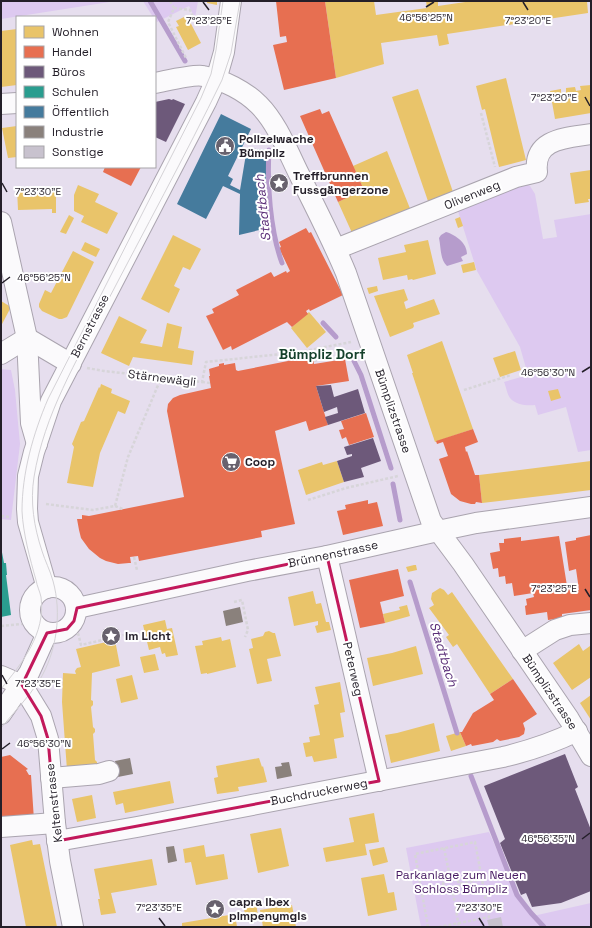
<svg xmlns="http://www.w3.org/2000/svg" width="592" height="928" viewBox="0 0 592 928" font-family="'Space Grotesk',sans-serif">
  <style>
    .green { fill: #ddc9f0 }
    .water { fill: #b69ccc }
    .homes { fill: #e9c46a }
    .shops { fill: #e76f51 }
    .offices { fill: #6d597a }
    .schools { fill: #2a9d8f }
    .public { fill: #457b9d }
    .industry { fill: #8a817c }
    .lines { fill: none; stroke-linecap: round; stroke-linejoin: round }
    .stream { stroke: #b69ccc; stroke-width: 5 }
    .building { fill: #c8c2ce }
    .minor-casing { stroke: #aaa4af; stroke-width: 22 }
    .path { stroke: #d7d5d9; stroke-width: 2.5; stroke-dasharray: 3 2; stroke-linecap: butt }
    .minor { stroke: #fbfafc; stroke-width: 20 }
    .tram { stroke: #d4d2d6; stroke-width: 1 }
    .marked { fill: none; stroke: #c2185b; stroke-width: 3; stroke-linejoin: round }
    .ticks { fill: none; stroke: #241f29; stroke-width: 1.5 }
    .labels { text-anchor: middle; stroke-width: 4; stroke-linejoin: round; paint-order: stroke }
    .poi-label { font-size: 12px; font-weight: bold; fill: #241f29; stroke: #fff; text-anchor: start }
    .street-label { font-size: 12px; fill: #241f29; stroke: #fff }
    .park-label { font-size: 12px; fill: #461962; stroke: #fff }
    .water-label { font-size: 13px; font-style: italic; fill: #5a2e78; stroke: #fff }
    .quarter-label { font-size: 14px; font-weight: bold; fill: #15402b; stroke: #fff }
    .ticks-label { font-size: 10px; text-anchor: middle; fill: #241f29; stroke: #fff; stroke-width: 4; stroke-linejoin: round; paint-order: stroke }
  </style>
  <rect width="100%" height="100%" fill="#e6deee"/>
  <!-- green -->
  <g class="green">
    <path d="M1 1H116L1 19Z"/>
    <path d="M143 1H198L195 18 189 6 157 22 155 17H153Z"/>
    <path d="M526 184 530 186 535 194 543 239 557 237 554 220 591 214V450L578 452 566 407 538 415 535 405C527 406 516 405 510 398 507 394 506 386 504 382L528 375 520 347 477 271 457 208Z"/>
    <path d="M1 369 11 370 15 390 20 444 11 520 1 519Z"/>
    <path d="M489 832 517 896 533 916 591 903V927H421L406 848Z"/>
  </g>
  <!-- water -->
  <path class="water" d="M446 232C456 235 467 243 467 254L461 257 463 261 447 266C440 260 441 247 439 238L441 235Z"/>
  <!-- homes -->
  <g class="homes">
    <path d="M207 1H217V5L207 3Z"/>
    <path d="M325 1H374L376 15 427 8 426 1H438V6L472 1H587L588 13 447 34 449 44 439 46 437 35 381 43 384 64 336 78Z"/>
    <path d="M184 17 187 22 189 20 201 43 188 50 176 27 179 26 176 21Z"/>
    <path d="M17 29V85L1 87V31Z"/>
    <path d="M506 78 526 160 499 167 485 109 482 110 476 86Z"/>
    <path d="M591 85V113L555 119 550 91 561 89V93L566 92V88L575 87 576 91 581 90 580 86Z"/>
    <path d="M418 89 454 195 429 204 392 97Z"/>
    <path d="M17 126V157L8 158 2 128Z"/>
    <path d="M387 151 411 211 353 235 338 202 364 190 353 166Z"/>
    <path d="M591 170V199H588L589 202 575 204 570 173Z"/>
    <path d="M78 185 99 194 95 202 118 213 107 234 81 222 84 216 74 211V195Z"/>
    <path d="M56 187V213H52V209L18 210 17 189Z"/>
    <path d="M69 215 74 218 66 234 60 232Z"/>
    <path d="M460 217 463 226 458 228 455 219Z"/>
    <path d="M173 235 201 249 190 270 183 267 174 286 180 289 169 313 141 299Z"/>
    <path d="M428 240 436 274 413 280 412 279 408 280 407 275 383 280 378 258 406 252 404 245Z"/>
    <path d="M85 242 100 249 96 257 81 250Z"/>
    <path d="M73 251 94 262 67 317 62 319H59L42 311 39 307V304L45 290 51 293Z"/>
    <path d="M474 262 476 270 463 273 461 265Z"/>
    <path d="M377 286 378 291 369 294 367 288Z"/>
    <path d="M404 289 408 300 404 302 406 309 434 299 440 314 413 323 414 326 413 328 390 337 374 296Z"/>
    <path d="M1 301 11 307 1 326Z"/>
    <path d="M309 312 326 332 307 348 291 328Z"/>
    <path d="M119 316 147 330 140 343 162 347 167 323 182 327 178 348 194 351 192 365 133 357 129 366 101 353Z"/>
    <path d="M442 341 473 429 435 442 412 373H413L407 355Z"/>
    <path d="M515 351 521 370 500 377 493 358Z"/>
    <path d="M101 384 112 389 111 393 130 401 125 414 118 411 100 453 93 487 67 483 74 447 72 444 81 422 84 421 99 387 100 388Z"/>
    <path d="M558 389 561 398 551 401 548 391Z"/>
    <path d="M337 461 344 482 306 495 298 470 322 462 323 465Z"/>
    <path d="M591 461V490L482 503 479 475Z"/>
    <path d="M414 565H416L417 570 408 572 406 567Z"/>
    <path d="M440 588 444 590 448 595 452 592 513 679 490 694 457 644 453 647 446 637 449 635 429 608 434 605 431 599 432 593Z"/>
    <path d="M313 591 316 604 321 603 326 622H329L331 630 317 633 315 626 318 625V621L294 626 288 597Z"/>
    <path d="M407 605 410 616 385 623 383 614 400 610 399 607Z"/>
    <path d="M165 620 167 629 172 628 178 655 166 657 165 653 162 654 160 647 149 650 143 625Z"/>
    <path d="M269 631 273 633H275L281 656 267 659 272 681 257 684 249 649 253 648 251 639 263 636 265 632Z"/>
    <path d="M221 637 222 641 230 639 236 667 207 674V673L201 674 195 646 203 645 202 641Z"/>
    <path d="M115 640 120 666 92 673 91 700 93 701V705L91 707 93 727 95 729V732L93 734 95 760 97 762V766L67 770 62 702 63 673 76 674 75 671 77 668 81 667 76 649Z"/>
    <path d="M579 644 583 651 590 646 591 647V677L572 690 553 663Z"/>
    <path d="M416 646 423 674 373 686 367 658 392 653Z"/>
    <path d="M155 654 159 670 144 673 140 657Z"/>
    <path d="M132 675 138 699 121 703 116 679Z"/>
    <path d="M340 682 345 712 340 713 344 737 334 739 337 758 314 762 312 756 306 757 303 743 310 742 309 737 320 735 314 705 319 704 315 687Z"/>
    <path d="M591 695V720L580 703Z"/>
    <path d="M434 723 440 751 391 763 385 735 397 733Z"/>
    <path d="M460 732 466 746 451 751 446 736Z"/>
    <path d="M259 758 262 767 263 766 267 782 238 787 239 791 217 794 214 778 218 777 216 766Z"/>
    <path d="M170 781 174 803 125 813 123 803 116 805 113 792Z"/>
    <path d="M92 795 96 818 77 822 72 799Z"/>
    <path d="M374 813 379 842 365 844 367 855 326 862 323 848 354 842 349 818Z"/>
    <path d="M281 828 289 866 258 873 250 834Z"/>
    <path d="M32 840 33 845 40 844 57 927H26L10 845Z"/>
    <path d="M204 845 206 857 224 854 228 879 196 885 191 862 185 863 183 849Z"/>
    <path d="M384 847 388 862 373 866 369 850Z"/>
    <path d="M152 859 157 885 111 893 116 913 101 915 98 899H100L94 869Z"/>
    <path d="M384 874 388 893 394 892 397 910 368 916 361 878Z"/>
    <path d="M256 901 258 917 246 919 243 904Z"/>
    <path d="M292 905 296 927H263L260 910Z"/>
    <path d="M235 914 237 927H182V923Z"/>
  </g>
  <!-- shops -->
  <g class="shops">
    <path d="M276 1H325L336 78 284 90 273 45 287 42 286 36 280 37Z"/>
    <path d="M320 109 322 114 329 111 364 190 338 202 300 116Z"/>
    <path d="M105 167H141L131 186 103 172Z"/>
    <path d="M306 228 309 233 311 232 343 295 310 311 309 309 306 311 308 314 292 327 287 322 232 350 231 346 223 350 206 316 214 313 212 309 239 295 236 290 271 272 274 277 286 271 287 273 290 271 279 248 281 247 279 242Z"/>
    <path d="M313 356 314 364 345 359 349 381 316 386 328 425 309 431 306 421 275 431 295 524 261 531 262 537 139 561 138 556 130 557 131 563H129L118 564 106 561 100 558 89 549 81 538 79 530 77 519H82V515L89 516 184 497 167 411 168 404 173 398 180 395 211 388 209 376H210L209 369 219 366V364L224 363V365L235 363 236 370 238 371Z"/>
    <path d="M366 413 374 437 349 445 346 437 342 439 339 430 344 429 341 421Z"/>
    <path d="M473 429 478 442 465 447 466 452 467 451 475 475H479L482 503 476 502 475 504H471L460 501 451 494 439 459 448 456 443 442 437 444 436 441Z"/>
    <path d="M368 500V504L377 502 383 526 343 535 337 511 346 509 345 505Z"/>
    <path d="M591 535V610L562 614V618L548 620 547 612 526 615 525 606 527 605 526 599 534 597 533 593 514 596 512 583 506 584 505 576 499 577 498 568 493 569 490 553 500 551 499 543H504V539L521 537V541L559 536 567 586H569L570 592 579 590 576 569 569 571 565 542 576 540V538Z"/>
    <path d="M398 569 404 596 380 602 385 623 360 628 349 580Z"/>
    <path d="M513 679 537 714 523 723 525 729 524 734 519 737 500 741 497 739 493 742 472 746 471 744 466 746 460 732H462L473 713 494 700 490 694Z"/>
    <path d="M10 755 28 769 26 770 29 775H31L34 820 1 822V757Z"/>
  </g>
  <!-- offices -->
  <g class="offices">
    <path d="M169 99 172 100 173 99 185 104 166 142 155 137V102Z"/>
    <path d="M331 385 334 397 358 389 365 413 328 425 325 417 338 413 337 407 324 412 316 386Z"/>
    <path d="M373 438 381 461 361 468 364 477 344 482 337 461 352 456V454L347 455 344 447Z"/>
    <path d="M565 754 578 787 575 789 591 830V891L561 903 532 907 526 893 521 895 500 843 505 839 484 786Z"/>
  </g>
  <!-- schools -->
  <path class="schools" d="M1 547 4 563H6L7 575H6L11 615 1 617Z"/>
  <!-- public -->
  <path class="public" d="M221 114 251 129 228 176 233 179 230 185 240 190 247 148 266 150V190L272 227 239 235 240 194 223 186 206 219 177 204Z"/>
  <!-- industry -->
  <g class="industry">
    <path d="M240 607 243 622 226 626 223 611Z"/>
    <path d="M130 758 133 774 118 777 115 761Z"/>
    <path d="M289 762 292 776 277 779 275 767 282 766 281 763Z"/>
    <path d="M174 846 177 861 168 863 166 847Z"/>
  </g>
  <g class="lines">
    <!-- stream -->
    <g class="stream">
      <path d="M150 1 185 61"/>
      <path d="M269 150C267 184 270 230 282 263"/>
      <path d="M323 323 336 337"/>
      <path d="M351 355 361 375 391 468"/>
      <path d="M393 484 400 520"/>
      <path d="M410 582 457 733"/>
      <path d="M471 776 517 895 531 913 544 927"/>
    </g>
  </g>
  <!-- building -->
  <path class="building" d="M501 917 503 927H489L487 920Z"/>
  <g class="lines">
    <defs>
      <g id="minor">
        <path d="M155 83C166 81 194 74 203 76 224 80 245 91 259 105 277 123 288 152 299 174 315 207 332 239 346 273L431 521 463 564 569 719 591 756"/>
        <path d="M1 104 17 103"/>
        <path d="M1 222 27 338 31 423 37 444"/>
        <path d="M336 249 516 177 537 172C533 138 567 138 591 134"/>
        <path d="M27 338 71 364"/>
        <path d="M1 354 27 338"/>
        <path d="M327 556 379 781"/>
        <circle cx="53" cy="610" r="23"/>
        <path d="M47 588 28 522 27 509 28 476 34 452 51 401 206 102 216 80 224 52 231 1"/>
        <path d="M77 608 247 571 327 556 438 531 476 523 591 507"/>
        <path d="M522 651 555 630 570 625 591 623"/>
        <path d="M1 676 22 685 41 716 48 739 55 823 60 861 73 927"/>
        <path d="M1 714 29 673 47 633"/>
        <path d="M51 778 99 774 109 771"/>
        <path d="M1 827 55 823"/>
        <path d="M57 841 137 827 503 757C528 751 553 743 577 731"/>
      </g>
    </defs>
    <!-- minor casing -->
    <use href="#minor" class="minor-casing"/>
    <!-- path -->
    <g class="path">
      <path d="M170 1 174 8 168 22 186 58"/>
      <path d="M174 8 190 10 195 21 205 20"/>
      <path d="M481 113 495 167"/>
      <path d="M314 361 323 359 321 348"/>
      <path d="M87 368 104 371 202 382 206 362 300 352 351 342"/>
      <path d="M202 382 210 383"/>
      <path d="M464 390 511 375"/>
      <path d="M308 500 346 488 398 476"/>
      <path d="M46 504 93 510 115 506 128 457 161 378"/>
      <path d="M115 506 123 509"/>
      <path d="M1 516 10 517"/>
      <path d="M134 557 137 570"/>
      <path d="M234 602 242 600 248 630 245 637"/>
      <path d="M1 626 22 624"/>
      <path d="M78 633 81 645 124 635"/>
      <path d="M444 848 450 877"/>
      <circle cx="451" cy="885" r="8"/>
      <path d="M460 884 482 879"/>
      <path d="M422 891 443 887"/>
      <path d="M453 893 459 927"/>
      <path d="M428 927 415 854 475 842 489 917 439 927"/>
    </g>
    <!-- minor -->
    <use href="#minor" class="minor"/>
    <!-- tram -->
    <g class="tram">
      <path d="M1 689C22 663 46 634 41 597 40 592 37 586 36 580 30 559 23 533 22 511 22 473 33 434 48 399L201 98 211 74 216 50 223 1"/>
      <path d="M1 728C14 712 28 698 39 681 57 652 62 613 53 581 50 570 45 561 42 551 34 527 30 502 34 477 44 415 77 360 105 306 144 231 185 156 222 80L231 53 240 1"/>
    </g>
  </g>
  <!-- marked area -->
  <path class="marked" d="M327 556 379 781 57 841 48 739 41 716 22 685 47 633 67 629 74 621 77 608Z"/>
  <!-- ticks -->
  <path class="ticks" d="M203 2 209 10M523 2 528 10M426 7 434 2M585 97 590 106M2 183 7 192M2 283 10 277M582 372 590 367M585 589 590 597M2 675 7 684M2 749 10 743M582 839 590 833M159 918 165 926M479 918 484 926"/>
  <!-- icons -->
  <defs>
    <symbol id="civic-disc" viewBox="-11 -11 22 22"><circle r="9.5" fill="#68626e" stroke="#fff"/><path d="M-.6-6.5H3V-4.5H.6V-3L4-1V1h2V6H-6V1h2V-1L-.6-3ZM-1.2 2.5V6h2.4V2.5Z" fill="#fff"/></symbol>
    <symbol id="sight-disc" viewBox="-11 -11 22 22"><circle r="9.5" fill="#68626e" stroke="#fff"/><path d="M0-6L1.8-2.2L6-1.7L2.9 1.2L3.7 5.4L0 3.3L-3.7 5.4L-2.9 1.2L-6-1.7L-1.8-2.2Z" fill="#fff"/></symbol>
    <symbol id="supermarket-disc" viewBox="-11 -11 22 22"><circle r="9.5" fill="#68626e" stroke="#fff"/><path d="M-6-5.5h2.5l.6 2H6L4.5 2H-2.5L-4.4-4H-6ZM-1.5 3.2a1.3 1.3 0 1 0 .1 0ZM3 3.2a1.3 1.3 0 1 0 .1 0Z" fill="#fff"/></symbol>
  </defs>
  <g fill-rule="evenodd">
    <use href="#civic-disc" x="214" y="135" width="22" height="22"/>
    <use href="#sight-disc" x="268" y="172" width="22" height="22"/>
    <use href="#supermarket-disc" x="220" y="451" width="22" height="22"/>
    <use href="#sight-disc" x="100" y="625" width="22" height="22"/>
    <use href="#sight-disc" x="204" y="898" width="22" height="22"/>
  </g>
  <g class="labels">
    <!-- poi labels -->
    <g class="poi-label">
      <text x="239" y="143">Polizeiwache<tspan x="239" dy="14">Bümpliz</tspan></text>
      <text x="293" y="180">Treffbrunnen<tspan x="293" dy="14">Fussgängerzone</tspan></text>
      <text x="245" y="466">Coop</text>
      <text x="125" y="640">Im Licht</text>
      <text x="229" y="906">capra ibex<tspan x="229" dy="14">pimpenymgis</tspan></text>
    </g>
    <!-- street labels -->
    <g class="street-label">
      <text transform="translate(472 195) rotate(-22)" y="4">Olivenweg</text>
      <text transform="translate(90 326) rotate(-63)" y="4">Bernstrasse</text>
      <text transform="translate(162 378) rotate(7)" y="4">Stärnewägli</text>
      <text transform="translate(393 411) rotate(71)" y="4">Bümplizstrasse</text>
      <text transform="translate(333 554) rotate(-12)" y="4">Brünnenstrasse</text>
      <text transform="translate(353 669) rotate(77)" y="4">Peterweg</text>
      <text transform="translate(550 692) rotate(56)" y="4">Bümplizstrasse</text>
      <text transform="translate(319 792) rotate(-11)" y="4">Buchdruckerweg</text>
      <text transform="translate(54 803) rotate(-96)" y="4">Keltenstrasse</text>
    </g>
    <!-- park labels -->
    <g class="park-label">
      <text x="461" y="879">Parkanlage zum Neuen<tspan x="461" dy="14">Schloss Bümpliz</tspan></text>
    </g>
    <!-- water labels -->
    <g class="water-label">
      <text transform="translate(262 208) rotate(-96)" y="5">Stadtbach</text>
      <text transform="translate(444 654) rotate(73)" y="5">Stadtbach</text>
    </g>
    <!-- quarter labels -->
    <g class="quarter-label">
      <text x="322" y="359">Bümpliz Dorf</text>
    </g>
  </g>
  <g class="ticks-label">
    <text x="426" y="21">46°56'25"N</text>
    <text x="209" y="24">7°23'25"E</text>
    <text x="528" y="24">7°23'20"E</text>
    <text x="554" y="101">7°23'20"E</text>
    <text x="38" y="195">7°23'30"E</text>
    <text x="44" y="281">46°56'25"N</text>
    <text x="548" y="376">46°56'30"N</text>
    <text x="554" y="592">7°23'25"E</text>
    <text x="38" y="687">7°23'35"E</text>
    <text x="44" y="747">46°56'30"N</text>
    <text x="548" y="842">46°56'35"N</text>
    <text x="159" y="911">7°23'35"E</text>
    <text x="479" y="911">7°23'30"E</text>
  </g>
  <!-- border -->
  <rect width="592" height="928" fill="none" stroke="#241f29" stroke-width="4"/>
  <!-- legend -->
  <rect x="16" y="16" width="140" height="152" fill="#ffffff" stroke="#a7a5a9"/>
  <rect x="24" y="26" width="20" height="12" fill="#e9c46a" stroke="#a7a5a9"/>
  <text x="52" y="36" font-size="12" fill="#241f29">Wohnen</text>
  <rect x="24" y="46" width="20" height="12" fill="#e76f51" stroke="#a7a5a9"/>
  <text x="52" y="56" font-size="12" fill="#241f29">Handel</text>
  <rect x="24" y="66" width="20" height="12" fill="#6d597a" stroke="#a7a5a9"/>
  <text x="52" y="76" font-size="12" fill="#241f29">Büros</text>
  <rect x="24" y="86" width="20" height="12" fill="#2a9d8f" stroke="#a7a5a9"/>
  <text x="52" y="96" font-size="12" fill="#241f29">Schulen</text>
  <rect x="24" y="106" width="20" height="12" fill="#457b9d" stroke="#a7a5a9"/>
  <text x="52" y="116" font-size="12" fill="#241f29">Öffentlich</text>
  <rect x="24" y="126" width="20" height="12" fill="#8a817c" stroke="#a7a5a9"/>
  <text x="52" y="136" font-size="12" fill="#241f29">Industrie</text>
  <rect x="24" y="146" width="20" height="12" fill="#c8c2ce" stroke="#a7a5a9"/>
  <text x="52" y="156" font-size="12" fill="#241f29">Sonstige</text>
</svg>
